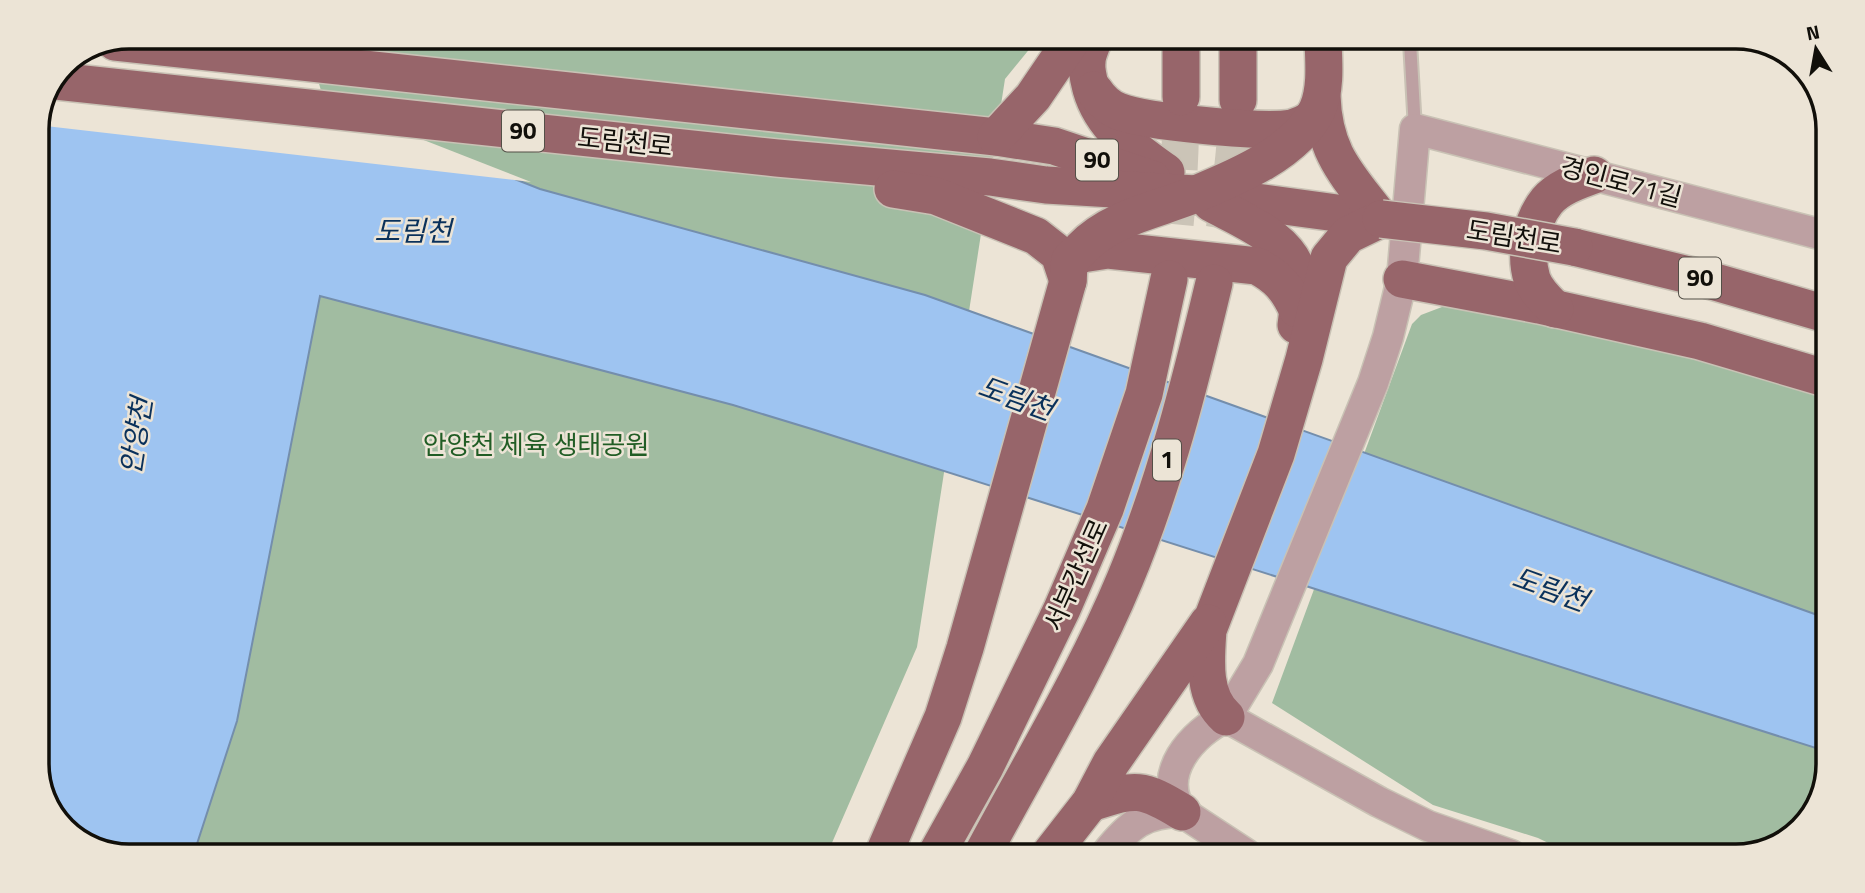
<svg xmlns="http://www.w3.org/2000/svg" width="1865" height="893" viewBox="0 0 1865 893" font-family="'Titillium Web','Noto Sans KR',sans-serif">
  <style>
    .green { fill: #a1bca1 }
    .water { fill: #9ec4f1; stroke: #748eac; stroke-width: 2 }
    .pier { fill: #ece4d6 }
    .lines { fill: none; stroke-linecap: round; stroke-linejoin: round }
    .primary-tunnel { stroke: #cbc4b7; stroke-width: 37; stroke-dasharray: 37 18; stroke-linecap: butt }
    .service-casing { stroke: #c9c2b5; stroke-width: 16 }
    .tertiary-casing { stroke: #c9c2b5; stroke-width: 33 }
    .primary-casing { stroke: #c9c2b5; stroke-width: 40 }
    .service { stroke: #bda0a2; stroke-width: 12 }
    .tertiary { stroke: #bda0a2; stroke-width: 30 }
    .primary { stroke: #97656a; stroke-width: 37 }
    .primary-bridge-casing { stroke: #c9c2b5; stroke-width: 40; stroke-linecap: butt }
    .primary-bridge { stroke: #97656a; stroke-width: 37 }
    .labels { text-anchor: middle; stroke-width: 5; stroke-linejoin: round; paint-order: stroke }
    .shield { fill: #ece4d6; stroke: #534f47; stroke-width: 2 }
    .shield-label { font-size: 24px; font-weight: bold; fill: #110f0a }
    .street-label { font-size: 26px; fill: #110f0a; stroke: #ece4d6 }
    .park-label { font-size: 26px; fill: #215d25; stroke: #ece4d6 }
    .water-label { font-size: 28px; font-style: italic; fill: #0a315b; stroke: #ece4d6 }
    .rim { fill: none; stroke: #110f0a; stroke-width: 3.5 }
  </style>
  <rect width="100%" height="100%" fill="#ece4d6"/>
  <!-- green -->
  <g class="green">
    <path d="M129 37 1036 41 1005 79 917 647 828 852 93 849 52 816 37 771V123L64 63Z"/>
    <path d="M1455 302 1478 304 1825 393 1821 800 1787 841 1737 856H1575L1538 838 1433 805 1272 703 1412 324 1421 315Z"/>
  </g>
  <!-- water -->
  <path class="water" d="M129 37 302 38 321 103 540 189 925 295 1823 617 1822 750 815 430 733 405 320 296 237 721 195 850 93 849 52 816 37 771V123L64 63Z"/>
  <!-- pier -->
  <path class="pier" d="M129 37H264L307 42 324 101 531 182 37 125 64 63Z"/>
  <g class="lines">
    <!-- primary-tunnel -->
    <g class="primary-tunnel">
      <path d="M1169 279C1177 218 1181 158 1181 97"/>
      <path d="M1214 283C1227 223 1235 162 1238 100"/>
    </g>
    <defs>
      <path id="service" d="M1410 42 1415 129"/>
      <g id="tertiary">
        <path d="M1226 717 1258 664 1373 383 1388 337 1402 279 1415 129 1827 236"/>
        <path d="M1106 854C1129 825 1144 812 1182 812"/>
        <path d="M1246 854 1182 812C1155 775 1192 733 1226 717L1379 802 1428 826 1511 855"/>
      </g>
      <g id="primary">
        <path d="M1093 41C1091 47 1087 55 1087 62 1086 70 1089 81 1091 89 1102 128 1135 150 1166 172"/>
        <path d="M115 42 996 137 1054 146 1152 179"/>
        <path d="M1238 42V100"/>
        <path d="M56 81 777 158 990 177 1046 185 1196 194 1381 219"/>
        <path d="M1094 90C1100 99 1108 107 1118 111 1145 122 1264 133 1292 128 1299 126 1306 123 1312 119"/>
        <path d="M1322 96C1324 155 1348 175 1381 219"/>
        <path d="M1181 97V41"/>
        <path d="M996 137 1033 97 1071 41"/>
        <path d="M893 189 936 196 1036 236 1059 254 1068 281"/>
        <path d="M1211 203C1242 220 1295 240 1299 280 1300 295 1298 311 1296 325"/>
        <path d="M1574 247 1705 279 1826 314"/>
        <path d="M1071 260 1082 254 1108 250 1257 266C1278 277 1287 288 1297 309"/>
        <path d="M1402 279 1539 305 1700 341 1825 378"/>
        <path d="M1555 309C1546 300 1536 291 1532 279 1524 254 1531 221 1547 201 1559 187 1578 181 1594 175"/>
        <path d="M1226 717C1202 696 1206 659 1208 630L1276 454 1304 359 1329 258 1348 235 1381 219"/>
        <path d="M1090 803C1135 789 1140 786 1182 812"/>
        <path d="M884 853 943 717 965 648 1068 281C1069 275 1068 265 1070 260 1073 256 1079 252 1082 248 1112 217 1157 210 1196 194 1237 177 1297 152 1317 110 1326 90 1324 64 1323 42"/>
        <path d="M937 853 985 767 1062 609 1105 509 1144 394 1169 279"/>
        <path d="M983 853C1031 763 1086 673 1125 579 1165 483 1190 383 1214 283"/>
        <path d="M1051 853 1090 803 1111 763 1208 623"/>
      </g>
    </defs>
    <!-- service casing -->
    <use href="#service" class="service-casing"/>
    <!-- tertiary casing -->
    <use href="#tertiary" class="tertiary-casing"/>
    <!-- primary casing -->
    <use href="#primary" class="primary-casing"/>
    <!-- service -->
    <use href="#service" class="service"/>
    <!-- tertiary -->
    <use href="#tertiary" class="tertiary"/>
    <!-- primary -->
    <use href="#primary" class="primary"/>
    <defs>
      <path id="primary-bridge" d="M1381 219 1486 231 1574 247"/>
    </defs>
    <!-- primary-bridge casing -->
    <use href="#primary-bridge" class="primary-bridge-casing"/>
    <!-- primary-bridge -->
    <use href="#primary-bridge" class="primary-bridge"/>
  </g>
  <g class="labels">
    <!-- shield labels -->
    <g class="shield">
      <rect x="502" y="110.5" width="42" height="41" rx="5"/>
      <rect x="1076" y="139.5" width="42" height="41" rx="5"/>
      <rect x="1679" y="257.5" width="42" height="41" rx="5"/>
      <rect x="1153" y="439.5" width="28" height="41" rx="5"/>
    </g>
    <g class="shield-label">
      <text x="523" y="139">90</text>
      <text x="1097" y="168">90</text>
      <text x="1700" y="286">90</text>
      <text x="1167" y="468">1</text>
    </g>
    <!-- street labels -->
    <g class="street-label">
      <text transform="translate(625 142) rotate(6)" y="9">도림천로</text>
      <text transform="translate(1621 182) rotate(15)" y="9">경인로71길</text>
      <text transform="translate(1514 237) rotate(9)" y="9">도림천로</text>
      <text transform="translate(1076 575) rotate(-66)" y="9">서부간선로</text>
    </g>
    <!-- park labels -->
    <g class="park-label">
      <text x="536" y="454">안양천 체육 생태공원</text>
    </g>
    <!-- water labels -->
    <g class="water-label">
      <text x="413" y="241">도림천</text>
      <text transform="translate(1016 398) rotate(20)" y="10">도림천</text>
      <text transform="translate(136 436) rotate(-81)" y="10">안양천</text>
      <text transform="translate(1550 589) rotate(20)" y="10">도림천</text>
    </g>
  </g>
  <!-- crop -->
  <path d="M0 0H1865V893H0ZM129 49H1736A80 80 0 0 1 1816 129V764A80 80 0 0 1 1736 844H129A80 80 0 0 1 49 764V129A80 80 0 0 1 129 49Z" fill="#ece4d6" fill-rule="evenodd"/>
  <path class="rim" d="M129 49H1736A80 80 0 0 1 1816 129V764A80 80 0 0 1 1736 844H129A80 80 0 0 1 49 764V129A80 80 0 0 1 129 49Z"/>
  <!-- north arrow -->
  <g transform="translate(1816 49) rotate(349)" stroke="#ece4d6" stroke-width="5" paint-order="stroke">
  <path d="M0-5L12 26L0 18L-12 26Z" fill="#110f0a"/>
  <text y="-10" font-size="19" font-weight="bold" text-anchor="middle" fill="#110f0a">N</text>
  </g>
</svg>
